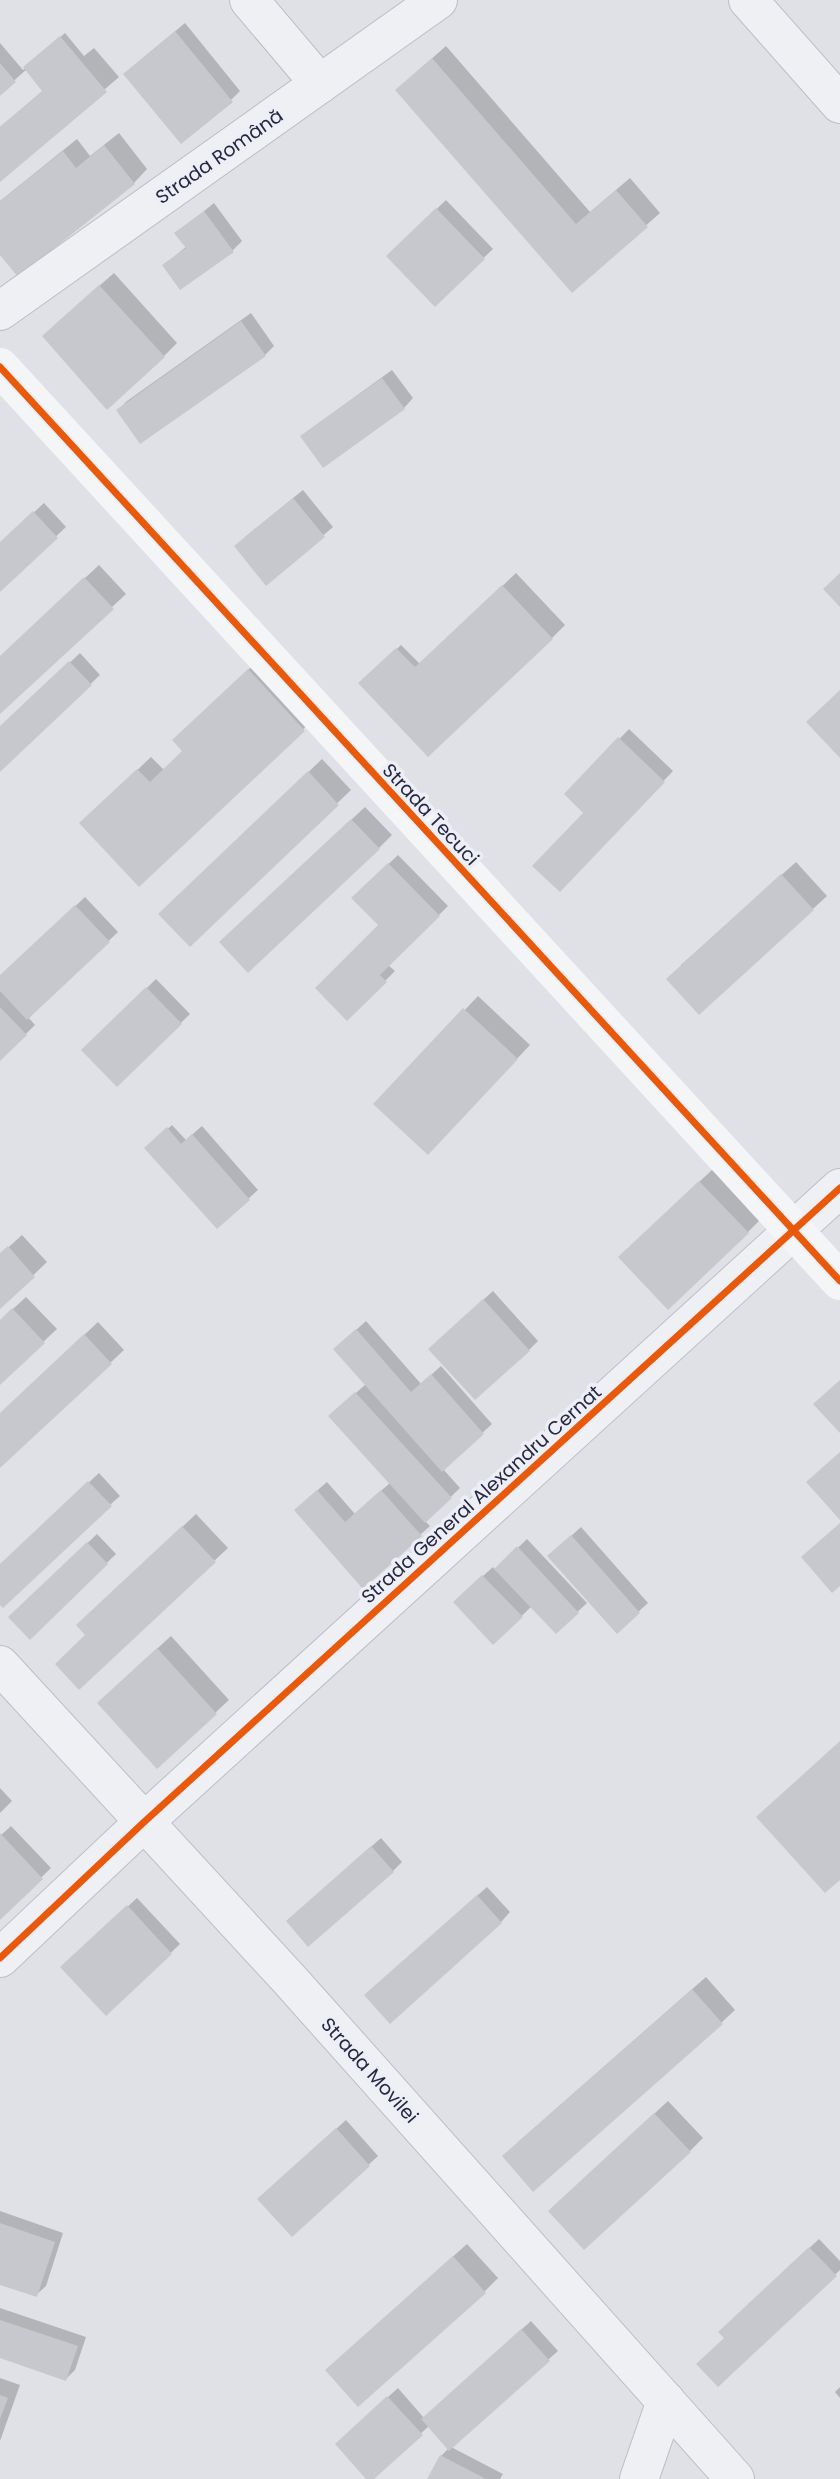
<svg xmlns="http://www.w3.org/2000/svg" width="840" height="2479" viewBox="0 0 840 2479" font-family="Poppins,sans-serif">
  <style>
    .shadow { fill: #0003 }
    .building { fill: #c7c8ce }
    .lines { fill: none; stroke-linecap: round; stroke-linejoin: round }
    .minor-casing { stroke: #bdbec4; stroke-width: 40 }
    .tertiary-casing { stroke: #bdbec4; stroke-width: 40 }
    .minor { stroke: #eff0f3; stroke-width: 38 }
    .tertiary { stroke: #eff0f3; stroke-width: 38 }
    .secondary { stroke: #f4f5f6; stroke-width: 38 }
    .cycleway-casing { stroke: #edeef6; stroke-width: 11 }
    .cycleway { stroke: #e8590c; stroke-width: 7 }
    .labels { text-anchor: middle; stroke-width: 7; stroke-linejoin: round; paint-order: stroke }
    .street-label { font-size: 19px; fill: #252841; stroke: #edeef6 }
  </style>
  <rect width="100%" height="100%" fill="#e0e1e6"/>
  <!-- shadow -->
  <g class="shadow">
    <path d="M185 23 240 91 231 100 135 65Z"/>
    <path d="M65 33 84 56 94 48 119 77 0 179V127L44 90 27 69 0 93V43L23 70Z"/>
    <path d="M446 46 590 212 630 178 660 213 572 291 411 77Z"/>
    <path d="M119 133 147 169 134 183 18 275 0 252V201L77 139 90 156Z"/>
    <path d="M446 200 493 249 435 304 388 256Z"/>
    <path d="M214 203 242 241 233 250 164 265 187 246 177 233Z"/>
    <path d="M114 273 177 343 164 356 57 323Z"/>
    <path d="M251 313 274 346 265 355 118 410 127 401Z"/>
    <path d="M392 370 413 398 404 408 323 466 302 437 312 428Z"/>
    <path d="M303 490 333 527 267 583 245 537Z"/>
    <path d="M44 503 66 527 0 589V544Z"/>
    <path d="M99 565 126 594 0 712V657Z"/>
    <path d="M516 573 565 625 552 638 361 683 401 645 420 664Z"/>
    <path d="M80 653 100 675 0 770V728Z"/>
    <path d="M262 657 317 716 139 884 95 810 151 757 164 770 184 751 187 727Z"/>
    <path d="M629 729 673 771 560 890 585 812 566 794Z"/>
    <path d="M322 759 351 790 190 944 174 901Z"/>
    <path d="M365 807 392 835 379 848 234 929Z"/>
    <path d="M398 855 448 906 388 965 395 971 347 1019 380 925 353 898Z"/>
    <path d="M796 862 827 896 699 1013 681 965Z"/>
    <path d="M85 897 118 932 28 1017 35 1025 0 1059V977Z"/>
    <path d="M156 979 190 1014 117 1085 84 1050Z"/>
    <path d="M478 996 530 1045 441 1139 376 1104Z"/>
    <path d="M172 1125 186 1140 202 1126 258 1190 217 1227 146 1148Z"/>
    <path d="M713 1169 761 1219 748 1232 633 1244Z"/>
    <path d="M22 1235 47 1262 0 1307V1255Z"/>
    <path d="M493 1291 538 1341 529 1350 439 1340Z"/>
    <path d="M26 1297 57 1329 0 1382V1321Z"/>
    <path d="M366 1321 421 1384 441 1366 492 1424 443 1469 460 1488 425 1521 430 1526 363 1586 305 1501 327 1482 355 1514 391 1482 340 1407 366 1384 345 1340Z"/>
    <path d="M98 1322 124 1350 0 1466V1414Z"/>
    <path d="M99 1473 120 1496 0 1602V1565Z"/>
    <path d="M196 1514 228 1548 214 1561 88 1635 92 1612Z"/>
    <path d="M581 1527 648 1603 617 1631 559 1547Z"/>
    <path d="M97 1534 116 1554 30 1637 10 1617Z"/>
    <path d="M527 1539 587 1603 556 1632 532 1606 494 1643 464 1593 493 1567 495 1570Z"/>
    <path d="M171 1636 229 1700 215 1713 112 1690Z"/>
    <path d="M0 1788 12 1801 0 1813Z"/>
    <path d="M11 1826 51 1868 0 1917V1836Z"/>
    <path d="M381 1838 402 1862 393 1871 297 1912Z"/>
    <path d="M487 1887 510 1912 501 1922 376 1986Z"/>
    <path d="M137 1898 180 1944 106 2014 72 1958Z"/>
    <path d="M706 1977 735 2010 721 2023 517 2143Z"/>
    <path d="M668 2101 703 2138 690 2151 564 2197Z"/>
    <path d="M346 2120 378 2156 292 2235 269 2190Z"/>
    <path d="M0 2211 63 2233 46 2286 36 2295 0 2283Z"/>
    <path d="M819 2239 840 2261V2270L718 2384 729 2323Z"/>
    <path d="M467 2244 498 2278 484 2292 341 2357Z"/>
    <path d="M0 2308 86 2337 75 2370 66 2379 0 2356Z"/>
    <path d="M531 2321 558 2351 451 2447 503 2474 500 2479H429L441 2456 449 2448 429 2426 371 2479H369L346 2435 398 2388 424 2418Z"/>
    <path d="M0 2378 20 2385 0 2441Z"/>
    <path d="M840 2387V2398L835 2392Z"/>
  </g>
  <!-- building -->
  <g class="building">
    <path d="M175 31 233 102 181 144 123 74Z"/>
    <path d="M60 36 107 92 0 182V127L42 91 23 67Z"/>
    <path d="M432 58 576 224 616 190 648 227 572 293 395 90Z"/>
    <path d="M0 63 16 82 0 96Z"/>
    <path d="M104 145 135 184 18 277 0 255V201L63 151 76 168Z"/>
    <path d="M436 208 485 259 435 307 386 256Z"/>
    <path d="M204 211 234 252 180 290 162 265 186 248 174 233Z"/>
    <path d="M99 285 165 357 107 410 42 336Z"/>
    <path d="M241 321 266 356 140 444 116 410Z"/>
    <path d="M382 378 405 409 323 468 300 436Z"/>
    <path d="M293 498 325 537 266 586 234 546Z"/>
    <path d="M33 511 58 538 0 592V542Z"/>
    <path d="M840 573V607L823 589Z"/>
    <path d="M84 577 114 609 0 714V656Z"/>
    <path d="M502 585 553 639 428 757 358 683 396 648 415 667Z"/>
    <path d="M69 661 92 685 0 772V726Z"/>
    <path d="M248 669 305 731 139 887 79 823 137 769 150 782 182 751 172 740Z"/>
    <path d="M840 690V758L806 722Z"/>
    <path d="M618 737 665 782 560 892 532 866 583 813 564 794Z"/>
    <path d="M308 771 339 805 190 947 158 914Z"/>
    <path d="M351 819 380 849 248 973 219 942Z"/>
    <path d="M388 863 440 916 380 975 387 982 347 1021 315 988 378 925 351 898Z"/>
    <path d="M781 874 814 910 699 1015 666 979Z"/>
    <path d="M75 905 110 942 27 1020 0 991V975Z"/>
    <path d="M146 987 182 1024 117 1087 81 1050Z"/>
    <path d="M0 1007 27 1035 0 1061Z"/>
    <path d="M463 1008 518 1059 428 1155 373 1104Z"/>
    <path d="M167 1127 181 1144 192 1134 250 1200 217 1229 144 1148Z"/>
    <path d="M699 1181 749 1233 668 1310 618 1257Z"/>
    <path d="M8 1246 35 1277 0 1309V1253Z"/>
    <path d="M483 1299 530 1351 475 1400 428 1349Z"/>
    <path d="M12 1308 45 1343 0 1385V1320Z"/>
    <path d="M356 1329 411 1392 431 1374 484 1434 442 1472 333 1349Z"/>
    <path d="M84 1334 112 1364 0 1468V1413Z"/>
    <path d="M840 1380V1433L813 1404Z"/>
    <path d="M355 1392 452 1498 425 1523 328 1416Z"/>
    <path d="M840 1452V1520L806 1482Z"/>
    <path d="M88 1481 112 1506 3 1608 0 1605V1564Z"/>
    <path d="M317 1490 345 1522 381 1490 422 1536 363 1589 294 1510Z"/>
    <path d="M840 1523V1586L832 1593 801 1557Z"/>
    <path d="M182 1526 216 1562 79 1690 55 1664 85 1635 76 1625Z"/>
    <path d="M571 1535 640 1613 617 1634 547 1556Z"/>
    <path d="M87 1542 108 1564 30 1640 8 1617Z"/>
    <path d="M517 1546 579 1613 556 1634 494 1569Z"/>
    <path d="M482 1575 523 1617 493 1645 453 1602Z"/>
    <path d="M157 1648 217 1714 157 1769 97 1703Z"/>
    <path d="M840 1741V1880L825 1893 756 1817Z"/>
    <path d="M0 1833 43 1879 0 1920Z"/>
    <path d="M371 1846 394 1872 308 1947 286 1921Z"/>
    <path d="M477 1895 502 1923 390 2024 364 1995Z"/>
    <path d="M127 1905 172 1954 106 2016 60 1967Z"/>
    <path d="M692 1989 723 2024 533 2192 502 2156Z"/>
    <path d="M654 2113 691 2152 584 2250 548 2211Z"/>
    <path d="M336 2128 370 2166 292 2237 257 2199Z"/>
    <path d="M0 2223 55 2242 37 2297 0 2285Z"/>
    <path d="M809 2247 837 2276 718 2387 696 2364 724 2338 718 2332Z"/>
    <path d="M453 2256 486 2293 358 2407 325 2370Z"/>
    <path d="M0 2320 78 2346 66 2381 0 2358Z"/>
    <path d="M521 2329 550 2361 449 2451 421 2419Z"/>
    <path d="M0 2395 8 2398 0 2419Z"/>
    <path d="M387 2396 423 2435 374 2479H366L335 2444Z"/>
    <path d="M440 2455 486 2479H427Z"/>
  </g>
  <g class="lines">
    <defs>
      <g id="minor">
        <path d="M249 0 320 84"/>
        <path d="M748 0 840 104"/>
        <path d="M639 2479 666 2401"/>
      </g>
      <g id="tertiary">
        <path d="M0 311 438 0"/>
        <path d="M0 1665 289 1979 735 2479"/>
        <path d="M0 1958 143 1823 840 1188"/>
      </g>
    </defs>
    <!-- minor casing -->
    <use href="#minor" class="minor-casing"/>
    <!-- tertiary casing -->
    <use href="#tertiary" class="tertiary-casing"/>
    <!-- minor -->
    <use href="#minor" class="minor"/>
    <!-- tertiary -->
    <use href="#tertiary" class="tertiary"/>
    <!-- secondary -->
    <path class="secondary" d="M0 367 840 1281"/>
    <defs>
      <g id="cycleway">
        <path d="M0 367 840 1281"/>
        <path d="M0 1958 143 1823 840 1188"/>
      </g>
    </defs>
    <!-- cycleway casing -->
    <use href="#cycleway" class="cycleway-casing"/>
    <!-- cycleway -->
    <use href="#cycleway" class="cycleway"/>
  </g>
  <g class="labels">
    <!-- street labels -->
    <g class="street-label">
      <text transform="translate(219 156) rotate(-35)" y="7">Strada Română</text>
      <text transform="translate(431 814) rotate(47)" y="7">Strada Tecuci</text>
      <text transform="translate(481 1494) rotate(-42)" y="7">Strada General Alexandru Cernat</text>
      <text transform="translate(370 2070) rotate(48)" y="7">Strada Movilei</text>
    </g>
  </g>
</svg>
